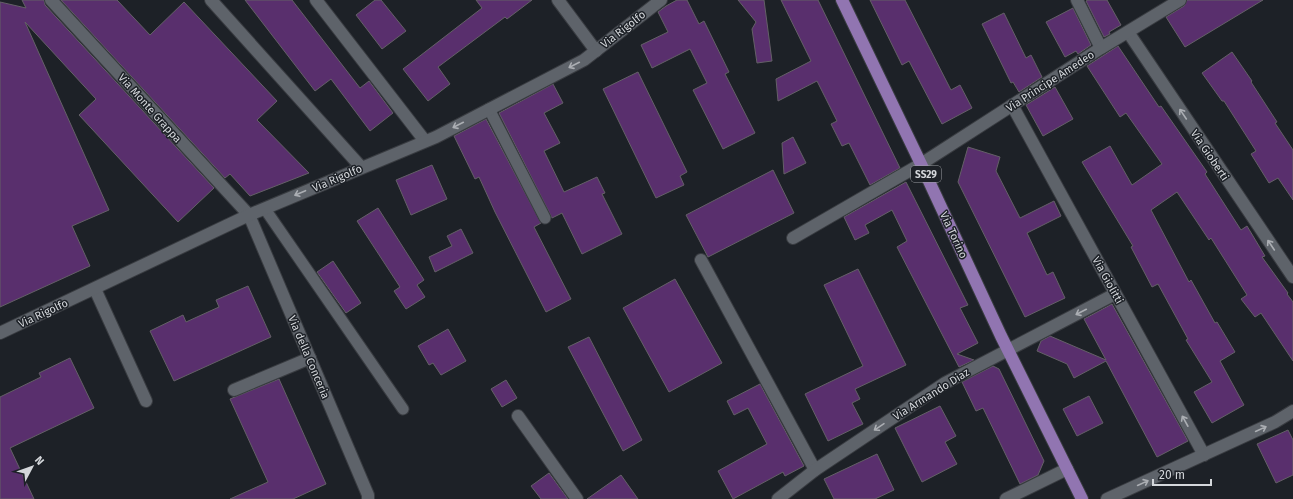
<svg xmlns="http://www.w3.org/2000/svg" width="1293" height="499" viewBox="0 0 1293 499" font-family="'Fira Sans',sans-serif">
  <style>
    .building { fill: #592f6d; stroke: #646067 }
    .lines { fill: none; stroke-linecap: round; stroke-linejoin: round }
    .lane-casing { stroke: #393c41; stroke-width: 13 }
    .street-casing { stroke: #393c41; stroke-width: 14 }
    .primary-casing { stroke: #393c41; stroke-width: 14 }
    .lane { stroke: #5e636a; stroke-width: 11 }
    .street { stroke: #5e636a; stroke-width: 12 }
    .primary { stroke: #9175b1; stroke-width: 12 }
    .oneway { stroke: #abaeb3 }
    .labels { text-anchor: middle; stroke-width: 3; stroke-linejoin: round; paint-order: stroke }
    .shield { fill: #1d2127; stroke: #9da0a5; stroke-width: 1 }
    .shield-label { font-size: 10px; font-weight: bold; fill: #d4d7db }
    .street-label { font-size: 11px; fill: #d4d7db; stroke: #1d2127 }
  </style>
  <rect width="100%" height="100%" fill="#1d2127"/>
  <!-- building -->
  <g class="building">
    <path d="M22 0H44L45 5 214 188 178 222 79 115 96 99 25 22 109 210 72 226 90 266 0 307V2L26 8Z"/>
    <path d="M61 0H117L150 35 184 2 277 101 257 120 309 173 250 196 230 174 225 178Z"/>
    <path d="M245 0H292L360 88 369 81 393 113 370 131 331 79 315 91Z"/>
    <path d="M375 0H381L406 31 382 49 356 15Z"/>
    <path d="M476 0H532L507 19 505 17 438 67 450 84 428 101 403 69 482 8Z"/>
    <path d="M677 0H687L699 24 704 21 729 72 725 74 755 133 723 149 693 90 707 83 690 49 652 68 641 45 668 32 658 12 666 6Z"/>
    <path d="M738 0H764L772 61 757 63 752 29 756 22Z"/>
    <path d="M781 0H818L900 168 870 185 849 143 842 146 831 124 837 121 817 81 778 101 776 79 811 61Z"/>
    <path d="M870 0H905L951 90 960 85 972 108 942 124 909 61 902 65Z"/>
    <path d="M1088 0H1107L1121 25 1109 32 1110 34 1104 37 1086 1Z"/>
    <path d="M1187 0H1263L1185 47 1166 17 1184 6Z"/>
    <path d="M1073 8 1091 45 1078 54 1076 51 1065 57 1046 22Z"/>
    <path d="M1004 13 1026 58 1031 55 1042 77 1019 92 1013 82 1011 83 982 24Z"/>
    <path d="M1118 46 1159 107 1161 106 1207 172 1205 174 1241 230 1247 226 1265 256 1262 257 1288 293 1287 294 1293 302V361L1261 313 1255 317 1241 299 1247 295 1211 238 1209 240 1177 192 1151 210 1189 282 1191 280 1215 323 1217 322 1235 352 1220 361 1244 405 1212 423 1194 392 1212 382 1186 340 1188 339 1158 284 1152 287 1131 247 1133 246 1082 162 1110 146 1132 185 1162 164 1126 113 1120 117 1087 66Z"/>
    <path d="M1232 52 1252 81 1251 82 1277 122 1275 123 1293 150V200L1278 178 1269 183 1251 154 1256 151 1224 101H1222L1202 73Z"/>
    <path d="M638 72 687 172 680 176 684 185 656 198 603 89Z"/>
    <path d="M553 84 563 103 544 113 560 143 544 151 564 192 597 177 605 193 602 194 622 234 582 254 562 213 552 218 499 113Z"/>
    <path d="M1055 87 1073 119 1043 136 1026 105Z"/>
    <path d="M486 119 541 223 534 227 571 299 546 312 495 212 479 177 475 179 454 136Z"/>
    <path d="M793 137 806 163 784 174 782 143Z"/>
    <path d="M968 147 1000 157 996 171 1020 218 1054 201 1061 216 1027 233 1047 275 1053 272 1065 298 1025 317 958 182Z"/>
    <path d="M432 165 447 199 411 215 396 180Z"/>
    <path d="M773 170 794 213 708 257 686 215Z"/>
    <path d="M906 182 968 305 960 308 978 343 957 354 974 360 959 367 897 247 907 241 892 210 865 225 869 233 855 240 844 217Z"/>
    <path d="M378 208 424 280 417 285 425 297 406 309 394 291 400 287 357 221Z"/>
    <path d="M461 229 473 253 435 272 429 257 452 246 447 236Z"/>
    <path d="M333 261 361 303 346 313 317 272Z"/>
    <path d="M858 269 906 365 855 389 860 399 852 403 863 424 828 441 805 394 863 366 824 285Z"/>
    <path d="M675 279 722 363 669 392 623 308Z"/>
    <path d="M248 286 271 337 174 381 150 331 183 315 186 322 219 307 216 300Z"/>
    <path d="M1112 304 1188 441 1157 457 1106 361 1074 378 1067 364 1037 351 1041 341 1050 336 1106 360 1084 319Z"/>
    <path d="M448 329 466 361 441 375 433 363 429 365 418 346Z"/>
    <path d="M589 337 642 440 623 451 568 347Z"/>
    <path d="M70 358 94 408 10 448 34 499H0V397L41 377 39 373Z"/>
    <path d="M993 366 999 369 1044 461 1038 475 1020 484 983 408 976 411 962 382Z"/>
    <path d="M279 379 326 484 293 499H230L268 482 230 399Z"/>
    <path d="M506 380 517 398 502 407 491 389Z"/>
    <path d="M760 384 804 466 785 476 783 472 733 499 718 471 767 444 748 408 734 415 727 401Z"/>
    <path d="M1089 396 1103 423 1077 436 1063 409Z"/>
    <path d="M940 406 956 436 945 442 957 464 922 482 895 428Z"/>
    <path d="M1288 430 1293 440V475L1276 483 1257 444Z"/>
    <path d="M877 454 894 490 875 499H834L824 479Z"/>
    <path d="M549 473 568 499H541L531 486Z"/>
    <path d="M621 475 638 499H587Z"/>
  </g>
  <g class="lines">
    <defs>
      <g id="lane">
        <path d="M489 109 545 218"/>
        <path d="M265 209 403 409"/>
      </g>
      <g id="street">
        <path d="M51 0 249 215 368 495V499"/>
        <path d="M211 0 361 167"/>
        <path d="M316 0 425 141"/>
        <path d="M558 0 596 51"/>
        <path d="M1077 0 1101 48"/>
        <path d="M1128 32 1293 277"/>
        <path d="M1012 105 1204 455"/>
        <path d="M793 238 921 164 1101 48 1180 0"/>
        <path d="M701 260 815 470"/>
        <path d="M95 289 146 401"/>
        <path d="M0 333 249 215 436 137 584 60 661 0"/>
        <path d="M234 390 310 358"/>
        <path d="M518 416 577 499"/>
        <path d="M778 499 815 470 945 383 1115 294"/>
        <path d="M1006 499 1067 469"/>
        <path d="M1107 499 1275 422 1293 411"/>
      </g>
      <path id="primary" d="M842 0 921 164 1001 336 1082 499"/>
    </defs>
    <!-- lane casing -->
    <use href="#lane" class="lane-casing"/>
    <!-- street casing -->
    <use href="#street" class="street-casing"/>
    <!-- primary casing -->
    <use href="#primary" class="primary-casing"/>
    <!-- lane -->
    <use href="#lane" class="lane"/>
    <!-- street -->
    <use href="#street" class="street"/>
    <!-- primary -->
    <use href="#primary" class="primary"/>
  </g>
  <!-- one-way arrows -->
  <defs><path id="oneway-shaft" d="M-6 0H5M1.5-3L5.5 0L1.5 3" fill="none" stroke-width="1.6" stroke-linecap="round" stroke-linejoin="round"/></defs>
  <g class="oneway">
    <use href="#oneway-shaft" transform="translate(574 65) rotate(153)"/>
    <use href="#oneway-shaft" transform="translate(1183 114) rotate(-124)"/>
    <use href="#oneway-shaft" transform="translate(458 125) rotate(153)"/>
    <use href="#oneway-shaft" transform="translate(300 193) rotate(157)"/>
    <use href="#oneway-shaft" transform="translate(1271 245) rotate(-124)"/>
    <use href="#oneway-shaft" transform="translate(1081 312) rotate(153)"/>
    <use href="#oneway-shaft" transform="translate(1185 421) rotate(-119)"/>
    <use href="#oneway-shaft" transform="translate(879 427) rotate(146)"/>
    <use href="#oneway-shaft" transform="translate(1261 429) rotate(-25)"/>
    <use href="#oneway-shaft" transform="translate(1143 483) rotate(-25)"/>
  </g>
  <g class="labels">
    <!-- shield labels -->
    <rect class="shield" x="911" y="166" width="30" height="16" rx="3"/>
    <g class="shield-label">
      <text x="926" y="178">SS29</text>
    </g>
    <!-- street labels -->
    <g class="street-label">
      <text transform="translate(623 29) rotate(-38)" y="4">Via Rigolfo</text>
      <text transform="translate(1050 81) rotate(-33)" y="4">Via Principe Amedeo</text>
      <text transform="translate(150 108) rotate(48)" y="4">Via Monte Grappa</text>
      <text transform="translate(1210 155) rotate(56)" y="4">Via Gioberti</text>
      <text transform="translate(337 178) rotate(-23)" y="4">Via Rigolfo</text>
      <text transform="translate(954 235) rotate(65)" y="4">Via Torino</text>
      <text transform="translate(1108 280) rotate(61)" y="4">Via Giolitti</text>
      <text transform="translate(43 313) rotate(-25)" y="4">Via Rigolfo</text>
      <text transform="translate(309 357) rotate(67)" y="4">Via della Conceria</text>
      <text transform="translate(931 394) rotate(-32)" y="4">Via Armando Diaz</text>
    </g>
  </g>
  <!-- north arrow -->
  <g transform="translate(32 467) rotate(49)" stroke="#1d2127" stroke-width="3" paint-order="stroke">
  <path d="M0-3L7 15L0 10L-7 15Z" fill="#d4d7db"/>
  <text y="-6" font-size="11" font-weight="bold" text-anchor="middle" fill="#d4d7db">N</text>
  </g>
  <!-- scale -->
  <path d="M1153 479v6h58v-6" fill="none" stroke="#d4d7db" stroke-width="2"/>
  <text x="1159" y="479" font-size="12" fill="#d4d7db" stroke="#1d2127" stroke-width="3" paint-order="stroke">20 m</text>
</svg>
